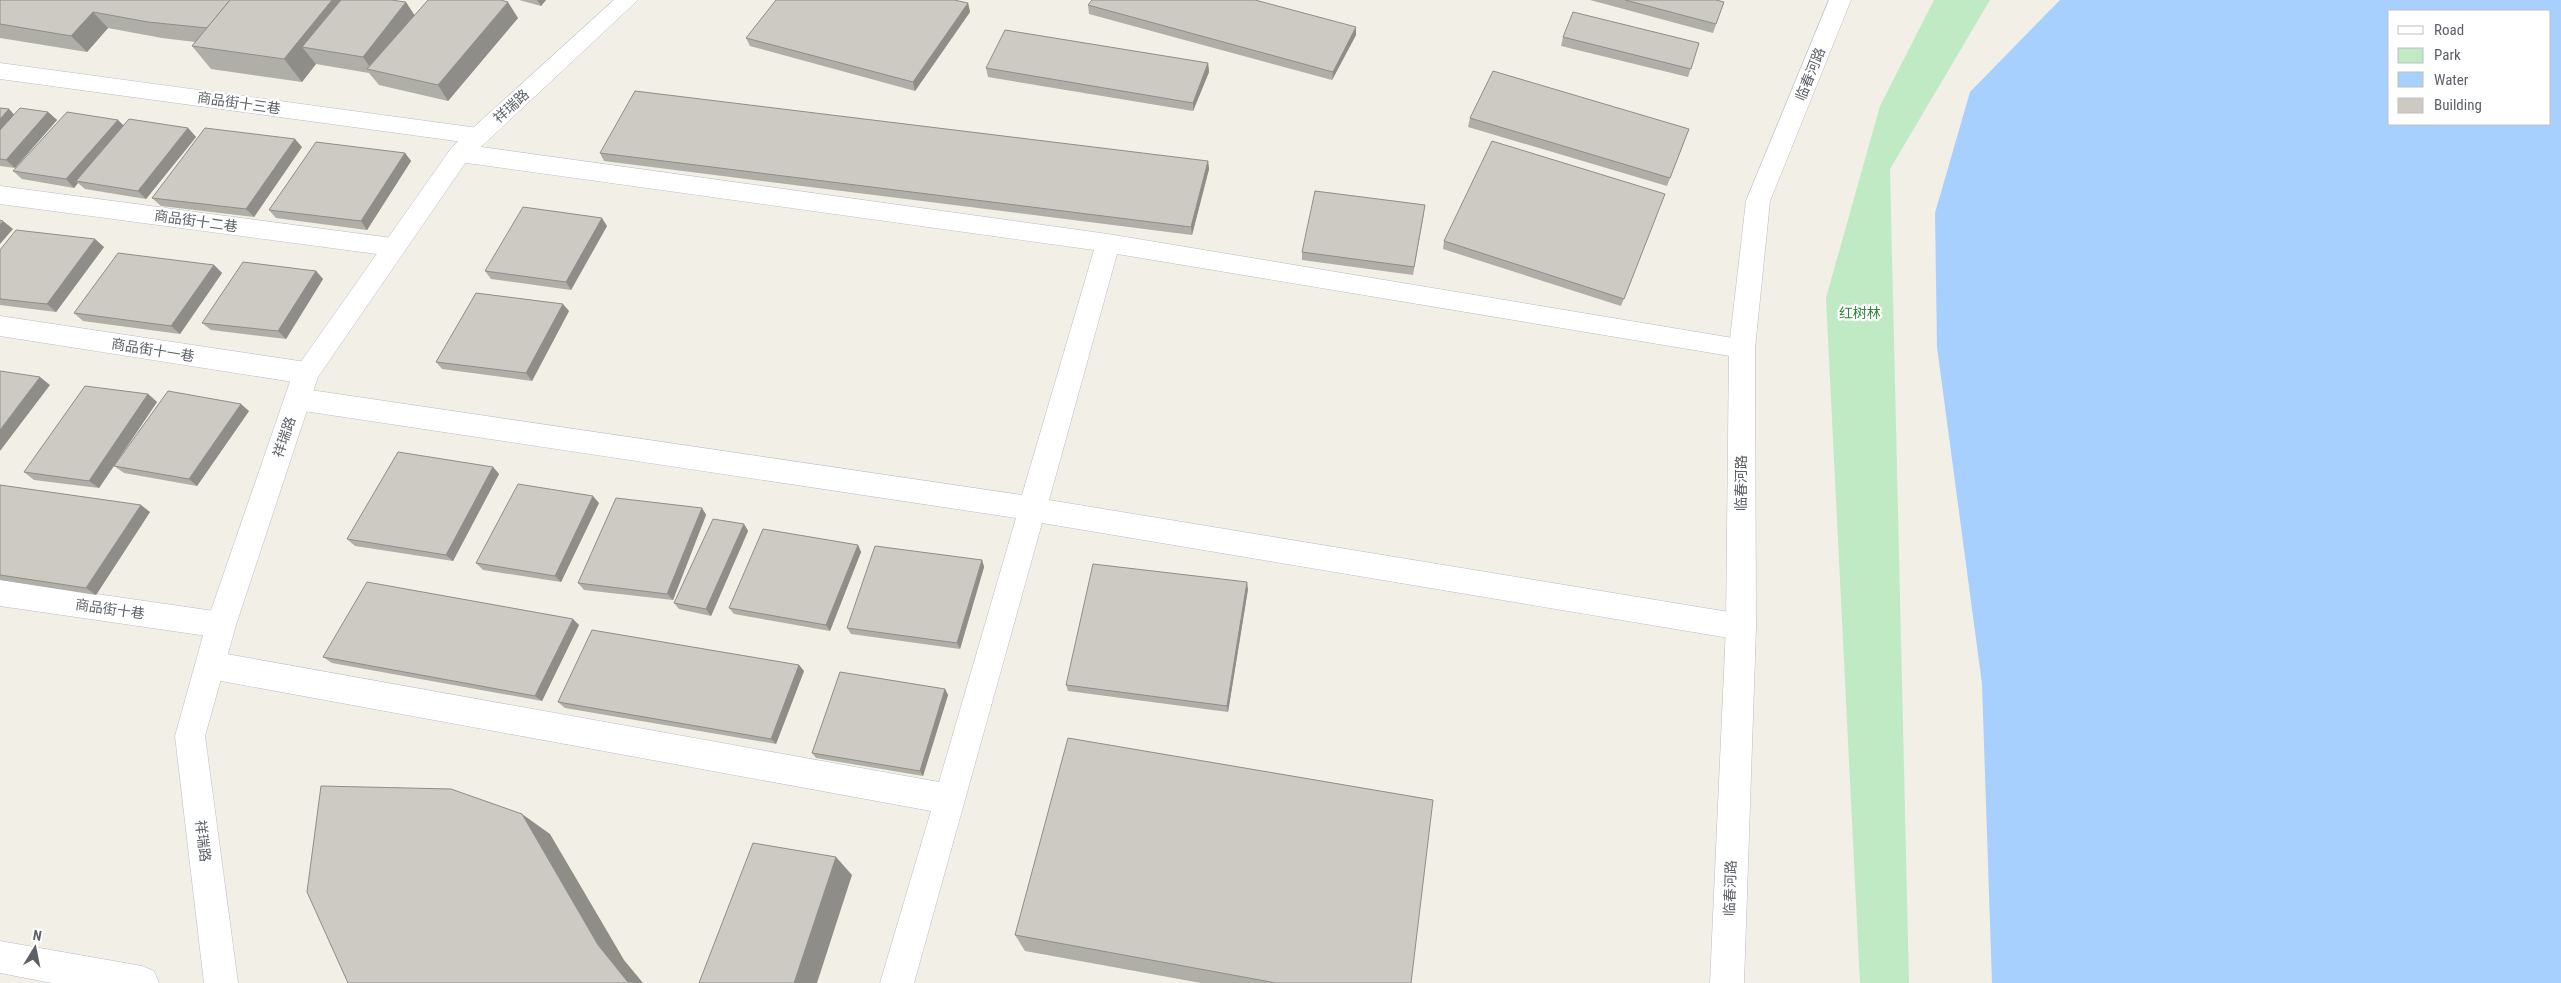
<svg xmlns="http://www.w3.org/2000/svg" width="2561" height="983" viewBox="0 0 2561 983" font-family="'Roboto Condensed','Noto Sans SC',sans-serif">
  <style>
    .green { fill: #c0eac4 }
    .water { fill: #a7d0ff; fill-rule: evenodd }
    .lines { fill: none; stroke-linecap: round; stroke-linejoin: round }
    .minor-casing { stroke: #babdc2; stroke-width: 1 }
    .tertiary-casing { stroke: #babdc2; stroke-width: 1 }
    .minor { fill: #fff; fill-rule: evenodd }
    .tertiary { fill: #fff; fill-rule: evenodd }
    .wall { fill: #afaea7 }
    .shaded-wall { fill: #8f8d88 }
    .building { fill: #cccac2; stroke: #8f8d88 }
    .labels { text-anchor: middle; stroke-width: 4.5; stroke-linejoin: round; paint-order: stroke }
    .street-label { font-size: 14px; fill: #5d6167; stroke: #fff }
    .park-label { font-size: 14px; fill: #2d863a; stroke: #fff }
  </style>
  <rect width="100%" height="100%" fill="#f1efe6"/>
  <!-- green -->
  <path class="green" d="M1934 0H1990L1890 169 1909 983H1860L1826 298 1880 106Z"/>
  <!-- water -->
  <path class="water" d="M2060 0H2561V983H1992L1982 684 1937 347 1935 213 1970 92ZM2390 11H2550V124H2390Z"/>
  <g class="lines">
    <defs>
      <g id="minor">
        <path d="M0 63 478 128 486 130 490 136 486 142 478 144 0 79Z"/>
        <path d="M460 144 1108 234 1751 341 1755 348 1751 355 1742 358 1117 254 1049 500 1741 614 1751 618 1756 627 1751 636 1741 640 1042 523 914 983H880L931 811 210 679 200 675 195 665 200 655 210 651 939 782 1016 518 297 410 288 407 284 399 288 391 297 388 1022 495 1094 250 460 162 452 159 448 153 452 147Z"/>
        <path d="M0 186 392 238 401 240 404 247 401 254 392 256 0 204Z"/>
        <path d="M0 316 306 362 315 365 319 373 315 381 306 384 0 336Z"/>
        <path d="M0 580 221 612 231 616 236 625 231 634 221 638 0 606Z"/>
        <path d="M0 941 142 966 154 971 159 983H52L0 973Z"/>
      </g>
      <g id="tertiary">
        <path d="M614 0H638L468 159 318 377 236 625 205 736 238 983H204L175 736 206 625 293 373 452 147Z"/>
        <path d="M1829 0H1851L1770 201 1755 348 1756 627 1744 983H1710L1726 627 1729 348 1746 201Z"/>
      </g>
    </defs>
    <!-- minor casing -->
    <use href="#minor" class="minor-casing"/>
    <!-- tertiary casing -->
    <use href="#tertiary" class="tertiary-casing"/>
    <!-- minor -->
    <use href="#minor" class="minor"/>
    <!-- tertiary -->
    <use href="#tertiary" class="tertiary"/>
  </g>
  <!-- wall -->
  <g class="wall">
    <path d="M0 0 414 16 518 18 448 101 379 85 369 73 316 64 302 82 211 69 192 46 195 42 162 38 108 28 87 52 0 38Z"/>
    <path d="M519 0H546L541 6Z"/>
    <path d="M1590 0H1716L1724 2 1713 33Z"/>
    <path d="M968 3 970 12 915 91 750 46 746 38Z"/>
    <path d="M1088 5 1356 27V35L1332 80 1089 14Z"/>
    <path d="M1563 37 1699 43 1688 77 1561 46Z"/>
    <path d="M1208 63 1209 72 1193 111 988 77 986 68Z"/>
    <path d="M0 108 9 109 14 115 48 112 57 120 15 168 0 166Z"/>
    <path d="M1470 118 1686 137 1667 186 1468 127Z"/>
    <path d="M118 120 123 125 188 128 196 137 146 199 85 189 78 183 74 188 22 179 13 171Z"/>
    <path d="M302 147 254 217 161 206 152 198Z"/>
    <path d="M405 153 411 161 367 230 276 218 269 210Z"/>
    <path d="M600 153 1208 161 1209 169 1192 235 604 161Z"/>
    <path d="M1665 194 1621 306 1443 249 1444 241Z"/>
    <path d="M1424 213 1413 275 1302 260V252Z"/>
    <path d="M607 226 571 290 491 279 485 271Z"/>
    <path d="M104 247 56 312 0 305V250Z"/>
    <path d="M214 265 222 273 180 334 83 321 74 313Z"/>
    <path d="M316 271 323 279 286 339 211 330 202 323Z"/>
    <path d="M569 311 532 381 442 369 436 362Z"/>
    <path d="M148 394 157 402 99 488 34 480 24 472Z"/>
    <path d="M249 411 197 486 124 473 114 466Z"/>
    <path d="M493 467 499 474 453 561 355 546 347 539Z"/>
    <path d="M0 485 150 512 96 595 0 580Z"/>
    <path d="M599 503 561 582 483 570 476 563Z"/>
    <path d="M702 508 706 515 673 600 584 590 578 583Z"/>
    <path d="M744 524 748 531 711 616 679 609 674 603Z"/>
    <path d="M858 545 861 552 830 631 734 614 729 608Z"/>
    <path d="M982 560 984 567 960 649 851 634 847 628Z"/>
    <path d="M1248 589 1228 712 1068 691 1066 685Z"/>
    <path d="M579 625 542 701 332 663 323 657Z"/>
    <path d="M799 665 804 671 776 744 565 708 558 702Z"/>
    <path d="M945 689 948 695 923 776 816 758 812 753Z"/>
    <path d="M1015 935 1411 983H1201L1025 951Z"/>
  </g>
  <!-- shaded-wall -->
  <g class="shaded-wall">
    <path d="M332 0H352L302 47 315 63 316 64 302 82 284 59Z"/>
    <path d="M537 0H546L541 6Z"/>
    <path d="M406 2 417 19 372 70 363 57Z"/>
    <path d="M508 2 518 18 448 101 438 85Z"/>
    <path d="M968 3 970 12 915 91 913 82Z"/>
    <path d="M93 12 108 28 87 52 71 36Z"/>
    <path d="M1356 27V35L1332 80 1333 72Z"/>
    <path d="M1208 63 1209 72 1193 111V103Z"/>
    <path d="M9 109 17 118 0 137V119Z"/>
    <path d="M48 112 57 120 15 168 6 160Z"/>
    <path d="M118 120 126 128 76 181 78 183 74 188 66 179Z"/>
    <path d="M188 128 196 137 146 199 138 191Z"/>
    <path d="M295 139 302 147 254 217 246 209Z"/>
    <path d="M405 153 411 161 367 230 361 221Z"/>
    <path d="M1208 161 1209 169 1192 235 1191 227Z"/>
    <path d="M602 218 607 226 571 290 566 282Z"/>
    <path d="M3 221 13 229 0 244V225Z"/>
    <path d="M95 239 104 247 56 312 47 304Z"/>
    <path d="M214 265 222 273 180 334 171 326Z"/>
    <path d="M316 271 323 279 286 339 278 331Z"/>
    <path d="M563 304 569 311 532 381 526 373Z"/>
    <path d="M40 377 50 385 0 451V430Z"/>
    <path d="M148 394 157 402 99 488 89 481Z"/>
    <path d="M241 404 249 411 197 486 189 479Z"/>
    <path d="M493 467 499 474 453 561 446 555Z"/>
    <path d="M593 496 599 503 561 582 555 576Z"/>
    <path d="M141 505 150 512 96 595 86 588Z"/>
    <path d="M702 508 706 515 673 600 667 594Z"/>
    <path d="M744 524 748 531 711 616 706 609Z"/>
    <path d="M858 545 861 552 830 631 826 625Z"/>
    <path d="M982 560 984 567 960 649 957 643Z"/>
    <path d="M1247 582 1248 589 1228 712 1227 706Z"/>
    <path d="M573 619 579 625 542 701 535 696Z"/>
    <path d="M799 665 804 671 776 744 771 739Z"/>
    <path d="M945 689 948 695 923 776 920 771Z"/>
    <path d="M522 814 550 834 624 960 643 983H631L627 981 598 945Z"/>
    <path d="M836 857 852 875 817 983H794Z"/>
  </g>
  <!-- building -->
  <g class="building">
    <path d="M0 0H230L207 28 148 22 93 12 71 36 0 24Z"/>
    <path d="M230 0H332L284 59 192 46Z"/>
    <path d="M341 0H391L406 2 363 57 302 47Z"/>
    <path d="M428 0H501L508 2 438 85 367 69Z"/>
    <path d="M776 0H954L968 3 913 82 746 38Z"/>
    <path d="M1092 0H1255L1356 27 1333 72 1088 5Z"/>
    <path d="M1625 0H1716L1724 2 1716 24Z"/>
    <path d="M1573 12 1699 43 1691 69 1563 37Z"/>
    <path d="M1005 30 1208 63 1193 103 986 68Z"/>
    <path d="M1493 71 1689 129 1670 178 1470 118Z"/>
    <path d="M635 91 1208 161 1191 227 600 153Z"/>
    <path d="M0 108 9 109 0 119Z"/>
    <path d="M20 108 48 112 6 160 0 159V130Z"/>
    <path d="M67 112 118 120 66 179 13 171Z"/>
    <path d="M129 119 188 128 138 191 76 181Z"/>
    <path d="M205 128 295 139 246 209 152 198Z"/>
    <path d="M1492 141 1665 194 1624 299 1444 241Z"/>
    <path d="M316 142 405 153 361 221 269 210Z"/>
    <path d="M1315 191 1425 205 1414 267 1302 252Z"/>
    <path d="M523 207 602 218 566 282 485 271Z"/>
    <path d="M0 220 3 221 0 225Z"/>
    <path d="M16 230 95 239 47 304 0 299V250Z"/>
    <path d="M118 253 214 265 171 326 74 313Z"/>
    <path d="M243 262 316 271 278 331 202 323Z"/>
    <path d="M476 293 563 304 526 373 436 362Z"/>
    <path d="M0 371 40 377 0 430Z"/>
    <path d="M85 386 148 394 89 481 24 472Z"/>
    <path d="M168 391 241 404 189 479 114 466Z"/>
    <path d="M398 452 493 467 446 555 347 539Z"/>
    <path d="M518 484 593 496 555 576 476 563Z"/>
    <path d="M0 485 141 505 86 588 0 575Z"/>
    <path d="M616 498 702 508 667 594 578 583Z"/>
    <path d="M713 519 744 524 706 609 674 603Z"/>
    <path d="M763 529 858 545 826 625 729 608Z"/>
    <path d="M875 546 982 560 957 643 847 628Z"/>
    <path d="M1093 564 1247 582 1227 706 1066 685Z"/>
    <path d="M367 582 573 619 535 696 323 657Z"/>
    <path d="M592 630 799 665 771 739 558 702Z"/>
    <path d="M840 672 945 689 920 771 812 753Z"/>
    <path d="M1068 738 1433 800 1411 983H1276L1015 935Z"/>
    <path d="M321 786 451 789 522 814 598 945 627 981 633 983H348L307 892Z"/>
    <path d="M753 843 836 857 794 983H699Z"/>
  </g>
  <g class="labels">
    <!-- street labels -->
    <g class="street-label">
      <text transform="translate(1810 74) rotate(-68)" y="5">临春河路</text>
      <text transform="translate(239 103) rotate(8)" y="5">商品街十三巷</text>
      <text transform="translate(511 106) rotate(-42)" y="5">祥瑞路</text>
      <text transform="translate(196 221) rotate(8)" y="5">商品街十二巷</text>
      <text transform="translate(153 350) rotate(9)" y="5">商品街十一巷</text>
      <text transform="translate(284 437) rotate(-71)" y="5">祥瑞路</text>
      <text transform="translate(1741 483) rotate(-90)" y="5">临春河路</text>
      <text transform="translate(110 609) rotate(8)" y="5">商品街十巷</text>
      <text transform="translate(203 841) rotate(83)" y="5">祥瑞路</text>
      <text transform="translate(1730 888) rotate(-88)" y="5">临春河路</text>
    </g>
    <!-- park labels -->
    <g class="park-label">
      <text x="1860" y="318">红树林</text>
    </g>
  </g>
  <!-- legend -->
  <rect x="2388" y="10" width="162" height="115" fill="#ffffff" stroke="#bec0c2"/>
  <rect x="2398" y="26" width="25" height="8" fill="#ffffff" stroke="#bec0c2"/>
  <text x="2434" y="35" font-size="15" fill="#5d6167">Road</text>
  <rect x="2398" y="48" width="25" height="15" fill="#c0eac4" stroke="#bec0c2"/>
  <text x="2434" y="60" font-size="15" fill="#5d6167">Park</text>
  <rect x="2398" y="72" width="25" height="15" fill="#a7d0ff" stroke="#bec0c2"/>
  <text x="2434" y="85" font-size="15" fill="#5d6167">Water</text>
  <rect x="2398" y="98" width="25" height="15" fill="#cccac2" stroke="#bec0c2"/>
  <text x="2434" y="110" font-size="15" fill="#5d6167">Building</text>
  <!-- north arrow -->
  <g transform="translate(35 948) rotate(10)" stroke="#ffffff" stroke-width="4" paint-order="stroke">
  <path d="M0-4L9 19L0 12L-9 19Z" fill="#5d6167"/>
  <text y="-8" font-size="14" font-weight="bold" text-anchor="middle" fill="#5d6167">N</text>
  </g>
</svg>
